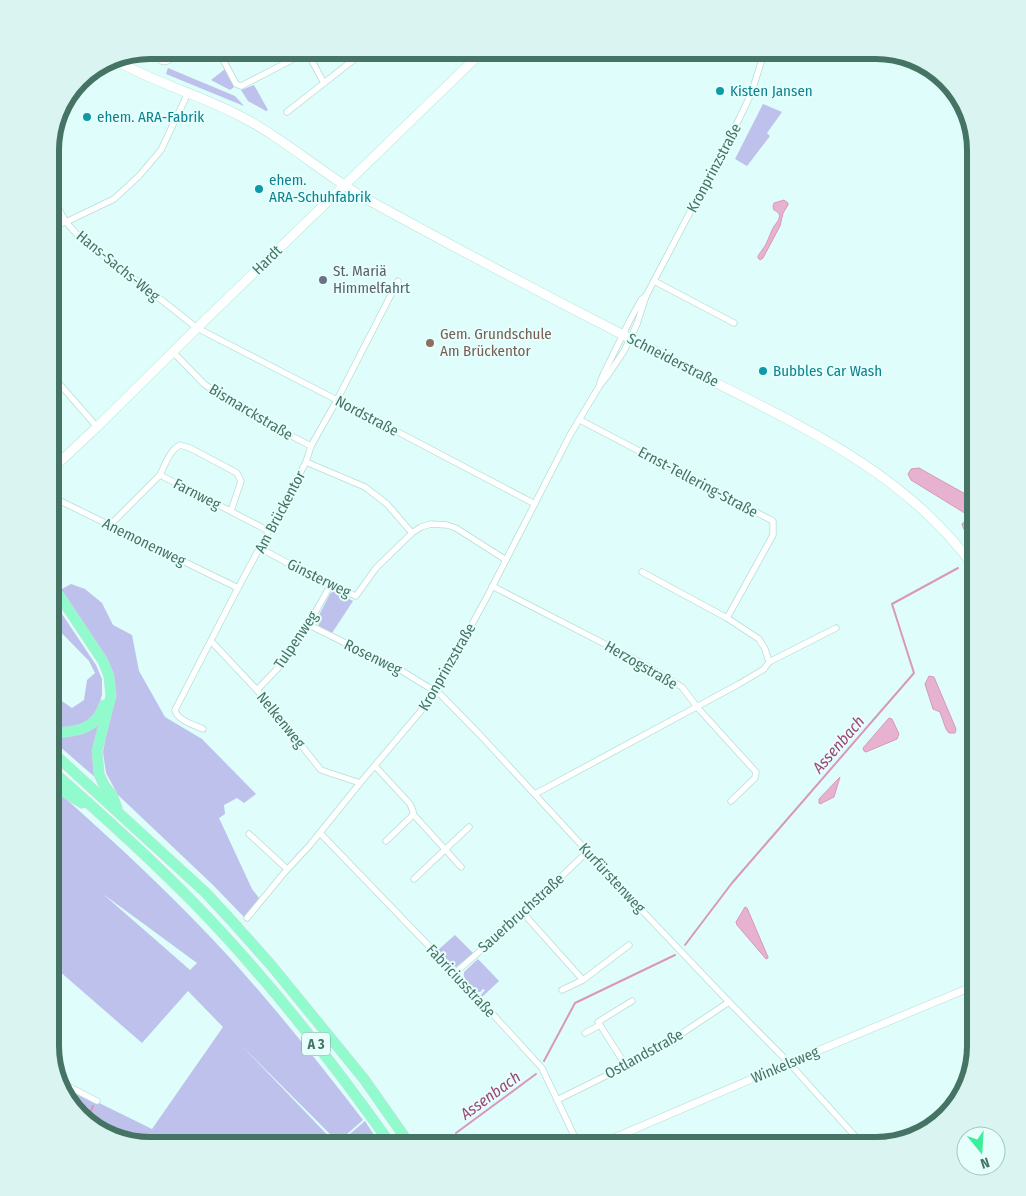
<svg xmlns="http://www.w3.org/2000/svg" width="1026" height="1196" viewBox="0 0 1026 1196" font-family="'Fira Sans Condensed',sans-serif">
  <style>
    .green { fill: #bdc1eb; fill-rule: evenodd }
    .water { fill: #e7b2cf; stroke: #d998bb }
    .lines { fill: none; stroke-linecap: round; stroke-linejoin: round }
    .stream { stroke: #d998bb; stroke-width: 2 }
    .minor-casing { stroke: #b7ded6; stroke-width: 7 }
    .tertiary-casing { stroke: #b7ded6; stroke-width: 8 }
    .secondary-casing { stroke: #b5e4d9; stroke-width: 10 }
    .motorway-casing { stroke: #cfdbd7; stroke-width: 11 }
    .minor { stroke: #fff; stroke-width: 5.5 }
    .tertiary { stroke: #fff; stroke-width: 7 }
    .secondary { stroke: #fff; stroke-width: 9 }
    .motorway { stroke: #91fbcd; stroke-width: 10 }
    .culture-dot { fill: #0f9aa8; stroke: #e6fffd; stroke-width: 2 }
    .worship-dot { fill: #6b7280; stroke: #e6fffd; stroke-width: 2 }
    .education-dot { fill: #8d6e63; stroke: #e6fffd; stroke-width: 2 }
    .labels { text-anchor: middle; stroke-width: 4; stroke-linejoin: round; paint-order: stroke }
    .shield { fill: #e6fffd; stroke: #759e92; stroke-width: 1 }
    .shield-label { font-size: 14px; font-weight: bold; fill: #457464 }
    .culture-label { font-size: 15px; fill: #0d838f; stroke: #e6fffd; text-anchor: start }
    .street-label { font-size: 15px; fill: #457464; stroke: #e6fffd }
    .worship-label { font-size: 15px; fill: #5b616d; stroke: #e6fffd; text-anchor: start }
    .education-label { font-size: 15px; fill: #785e54; stroke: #e6fffd; text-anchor: start }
    .water-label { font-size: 16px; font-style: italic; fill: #9e4675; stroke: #e6fffd }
    .rim { fill: none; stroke: #457464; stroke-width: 6 }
  </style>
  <rect width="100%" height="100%" fill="#defdfb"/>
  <!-- green -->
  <g class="green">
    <path d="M168 68 235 96 244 106 166 74Z"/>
    <path d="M225 69 234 87 230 90 211 80Z"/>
    <path d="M254 85 268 110 266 111 248 101 241 90Z"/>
    <path d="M763 104 782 112 767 133 770 136 747 166 735 159Z"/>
    <path d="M71 584 85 589 102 603 113 625 132 635 139 671 165 717 202 739 256 794 244 803 237 798 224 805 225 814 219 818 252 889 259 898 244 917 213 885 118 795 106 773 103 752 113 696 112 675 60 590Z"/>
    <path d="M335 591 353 601 332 633 319 626 317 619 330 594 332 592Z"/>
    <path d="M50 599 56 605 96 665 102 679V695L97 711 89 721 73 728H50V693L72 708 84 700 87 680 95 673 89 661 50 621Z"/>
    <path d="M100 721 97 779 50 738V736C74 740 81 733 100 721Z"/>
    <path d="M50 790 57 791C117 844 176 899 230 958 277 1010 320 1064 363 1120L338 1142 241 1045 337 1145 365 1121 381 1146H149L105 1136 70 1107 62 1081 91 1099 152 1129 223 1027 188 991 142 1043 50 963ZM103 894 197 963 190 970Z"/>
    <path d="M455 935 473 953 459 965 456 967 452 965 438 950Z"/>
    <path d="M478 959 499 981 482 997 481 995 485 990 483 989 480 992H477C472 987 462 980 464 972Z"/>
  </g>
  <!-- water -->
  <g class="water">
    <path d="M784 200 788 203V205L783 213 780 226 763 258 760 260 758 258V256C761 251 765 247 767 242 769 238 770 234 772 230 775 223 786 215 774 210L773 207 774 203Z"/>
    <path d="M919 468 976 500V520L911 480 908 474 911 469Z"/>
    <path d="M966 520C976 521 976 531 976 538 969 536 964 532 962 524Z"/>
    <path d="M929 676 934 677 956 729 955 733H949L946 729 940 712 933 709 925 684Z"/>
    <path d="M889 718 892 719 899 734 897 739 866 752 864 751 863 748Z"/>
    <path d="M840 777 834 797 820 804 819 803V799Z"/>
    <path d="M745 907 747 908 768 957V958L766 959 737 925 736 922Z"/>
  </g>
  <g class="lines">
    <!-- stream -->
    <g class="stream">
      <path d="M685 945 732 883 914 673 892 604 958 568"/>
      <path d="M544 1061 575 1003 675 955"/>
      <path d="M87 1121 93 1106"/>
      <path d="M456 1133 536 1074"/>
      <path d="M439 1146 452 1137"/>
    </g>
    <defs>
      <g id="minor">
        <path d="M161 50 158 53V58C161 62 165 63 169 60L171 56 167 50"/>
        <path d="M218 50 236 84 241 86 311 50"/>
        <path d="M751 50 763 56"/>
        <path d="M142 52 151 56 158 57"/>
        <path d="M324 83 366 50"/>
        <path d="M287 112 324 83 306 50"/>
        <path d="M50 194 66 222 83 241 145 287 197 328 337 400 535 504"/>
        <path d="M50 227 66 222 114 199 139 176 161 150 188 93"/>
        <path d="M654 281 734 323"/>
        <path d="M976 339V338"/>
        <path d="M173 352 204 384 243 411 311 446"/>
        <path d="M50 373 97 427"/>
        <path d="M600 382 604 373 630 320 641 300 646 296"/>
        <path d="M580 420 773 521V535L727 618 642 572"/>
        <path d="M306 462 365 487 387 504 412 533"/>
        <path d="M160 475C165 465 169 451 180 445L190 448 237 473 241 481 231 511"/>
        <path d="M50 496 238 588"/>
        <path d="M110 525 160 475 269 531"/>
        <path d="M260 548 330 586 356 596 376 568 412 533 421 527 431 524 447 525 456 528 506 560"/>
        <path d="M492 586 636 660 682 687 697 707 756 772 755 778 731 801"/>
        <path d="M309 625 402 671 441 695 482 737 633 901 729 1002 789 1063 864 1146"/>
        <path d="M211 641 257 690 321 770 360 783"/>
        <path d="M769 662 836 628"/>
        <path d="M257 690 278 668 307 627 330 586"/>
        <path d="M203 729C194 725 177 720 175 710L238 588 306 462 311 446 337 400 398 281"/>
        <path d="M375 766 410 804 413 811V814L461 867"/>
        <path d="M535 794 739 684 764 669 769 662 765 649 759 639 727 618"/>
        <path d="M320 833 455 973 542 1068 579 1146"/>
        <path d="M249 834 287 869"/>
        <path d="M386 841 411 817 413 814"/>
        <path d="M414 879 469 827"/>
        <path d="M523 913 583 980"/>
        <path d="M247 918 284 873 310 845 360 783 431 699 488 595 570 435 600 385 608 375 624 351 637 324 646 296 739 119 751 94 765 50"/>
        <path d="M455 973 523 913 587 852"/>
        <path d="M562 990 583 980 629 945"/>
        <path d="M600 1025 598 1022 632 1001"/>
        <path d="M585 1033 600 1025 626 1066"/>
        <path d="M62 1083 97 1101"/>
        <path d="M557 1100 626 1066 663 1046 729 1002"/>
      </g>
      <path id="tertiary" d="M595 1146 803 1057 976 985"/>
      <g id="secondary">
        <path d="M111 58C152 82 198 94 240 116 283 138 320 171 361 196 450 245 541 293 631 339 662 354 692 371 722 386 816 433 914 481 976 570"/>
        <path d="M50 471 97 427 197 328 484 50"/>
      </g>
      <g id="motorway">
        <path d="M50 587 61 598 103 661 109 676 111 696 97 751 99 774 104 785 112 795 117 808"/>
        <path d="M50 732 53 733C75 732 96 730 104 705"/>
        <path d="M50 750 205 892 231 920 271 965 364 1079 411 1146"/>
        <path d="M50 769C99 812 148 856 194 903 267 978 332 1061 392 1146"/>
        <path d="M50 785 58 788 82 803"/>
      </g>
    </defs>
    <!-- minor casing -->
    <use href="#minor" class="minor-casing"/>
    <!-- tertiary casing -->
    <use href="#tertiary" class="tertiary-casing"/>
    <!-- secondary casing -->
    <use href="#secondary" class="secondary-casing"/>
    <!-- motorway casing -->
    <use href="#motorway" class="motorway-casing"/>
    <!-- minor -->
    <use href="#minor" class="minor"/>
    <!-- tertiary -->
    <use href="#tertiary" class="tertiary"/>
    <!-- secondary -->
    <use href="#secondary" class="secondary"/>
    <!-- motorway -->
    <use href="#motorway" class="motorway"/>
  </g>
  <!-- markers -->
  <g class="culture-dot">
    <circle cx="720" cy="91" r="5"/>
    <circle cx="87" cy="117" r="5"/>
    <circle cx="259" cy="189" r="5"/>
    <circle cx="763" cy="371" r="5"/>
  </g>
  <circle class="worship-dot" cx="323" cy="280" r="5"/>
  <circle class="education-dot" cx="430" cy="343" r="5"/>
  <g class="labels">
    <!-- shield labels -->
    <rect class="shield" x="302" y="1032.5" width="28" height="23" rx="4"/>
    <g class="shield-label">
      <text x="316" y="1049">A 3</text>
    </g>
    <!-- culture labels -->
    <g class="culture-label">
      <text x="730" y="96">Kisten Jansen</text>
      <text x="97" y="122">ehem. ARA-Fabrik</text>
      <text x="269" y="185">ehem.<tspan x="269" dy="17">ARA-Schuhfabrik</tspan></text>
      <text x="773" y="376">Bubbles Car Wash</text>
    </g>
    <!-- street labels -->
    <g class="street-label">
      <text transform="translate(714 168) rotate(-62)" y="5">Kronprinzstraße</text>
      <text transform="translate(267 260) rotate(-44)" y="5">Hardt</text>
      <text transform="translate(118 266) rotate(39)" y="5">Hans-Sachs-Weg</text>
      <text transform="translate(673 360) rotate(27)" y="5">Schneiderstraße</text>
      <text transform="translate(251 412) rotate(31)" y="5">Bismarckstraße</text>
      <text transform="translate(367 416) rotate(28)" y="5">Nordstraße</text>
      <text transform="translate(698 482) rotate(28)" y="5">Ernst-Tellering-Straße</text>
      <text transform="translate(197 494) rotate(27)" y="5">Farnweg</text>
      <text transform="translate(280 512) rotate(-62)" y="5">Am Brückentor</text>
      <text transform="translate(144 542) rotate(26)" y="5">Anemonenweg</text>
      <text transform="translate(319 578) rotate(26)" y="5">Ginsterweg</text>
      <text transform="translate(296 640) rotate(-56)" y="5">Tulpenweg</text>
      <text transform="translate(373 657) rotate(26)" y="5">Rosenweg</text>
      <text transform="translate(641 665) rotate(30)" y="5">Herzogstraße</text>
      <text transform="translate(447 667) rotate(-60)" y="5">Kronprinzstraße</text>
      <text transform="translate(281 720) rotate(51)" y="5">Nelkenweg</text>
      <text transform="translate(612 878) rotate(47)" y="5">Kurfürstenweg</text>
      <text transform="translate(521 913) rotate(-42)" y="5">Sauerbruchstraße</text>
      <text transform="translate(461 981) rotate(47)" y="5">Fabriciusstraße</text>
      <text transform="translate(644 1054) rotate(-29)" y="5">Ostlandstraße</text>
      <text transform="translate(785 1065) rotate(-23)" y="5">Winkelsweg</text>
    </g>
    <!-- worship labels -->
    <g class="worship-label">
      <text x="333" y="276">St. Mariä<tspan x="333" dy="17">Himmelfahrt</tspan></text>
    </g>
    <!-- education labels -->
    <g class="education-label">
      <text x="440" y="339">Gem. Grundschule<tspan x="440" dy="17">Am Brückentor</tspan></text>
    </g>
    <!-- water labels -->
    <g class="water-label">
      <text transform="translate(838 744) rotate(-49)" y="6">Assenbach</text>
      <text transform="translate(490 1095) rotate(-36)" y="6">Assenbach</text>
    </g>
  </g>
  <!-- crop -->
  <path d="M0 0H1026V1196H0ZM150 59H876A91 91 0 0 1 967 150V1046A91 91 0 0 1 876 1137H150A91 91 0 0 1 59 1046V150A91 91 0 0 1 150 59Z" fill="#d9f4f1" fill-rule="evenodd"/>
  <path class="rim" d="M150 59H876A91 91 0 0 1 967 150V1046A91 91 0 0 1 876 1137H150A91 91 0 0 1 59 1046V150A91 91 0 0 1 150 59Z"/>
  <!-- north arrow -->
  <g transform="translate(981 1151) rotate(162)"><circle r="24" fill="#e6fffd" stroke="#a6c7c0"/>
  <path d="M0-4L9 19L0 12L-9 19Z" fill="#3cee9a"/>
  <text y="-8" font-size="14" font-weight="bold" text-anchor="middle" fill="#457464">N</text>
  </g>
</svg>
